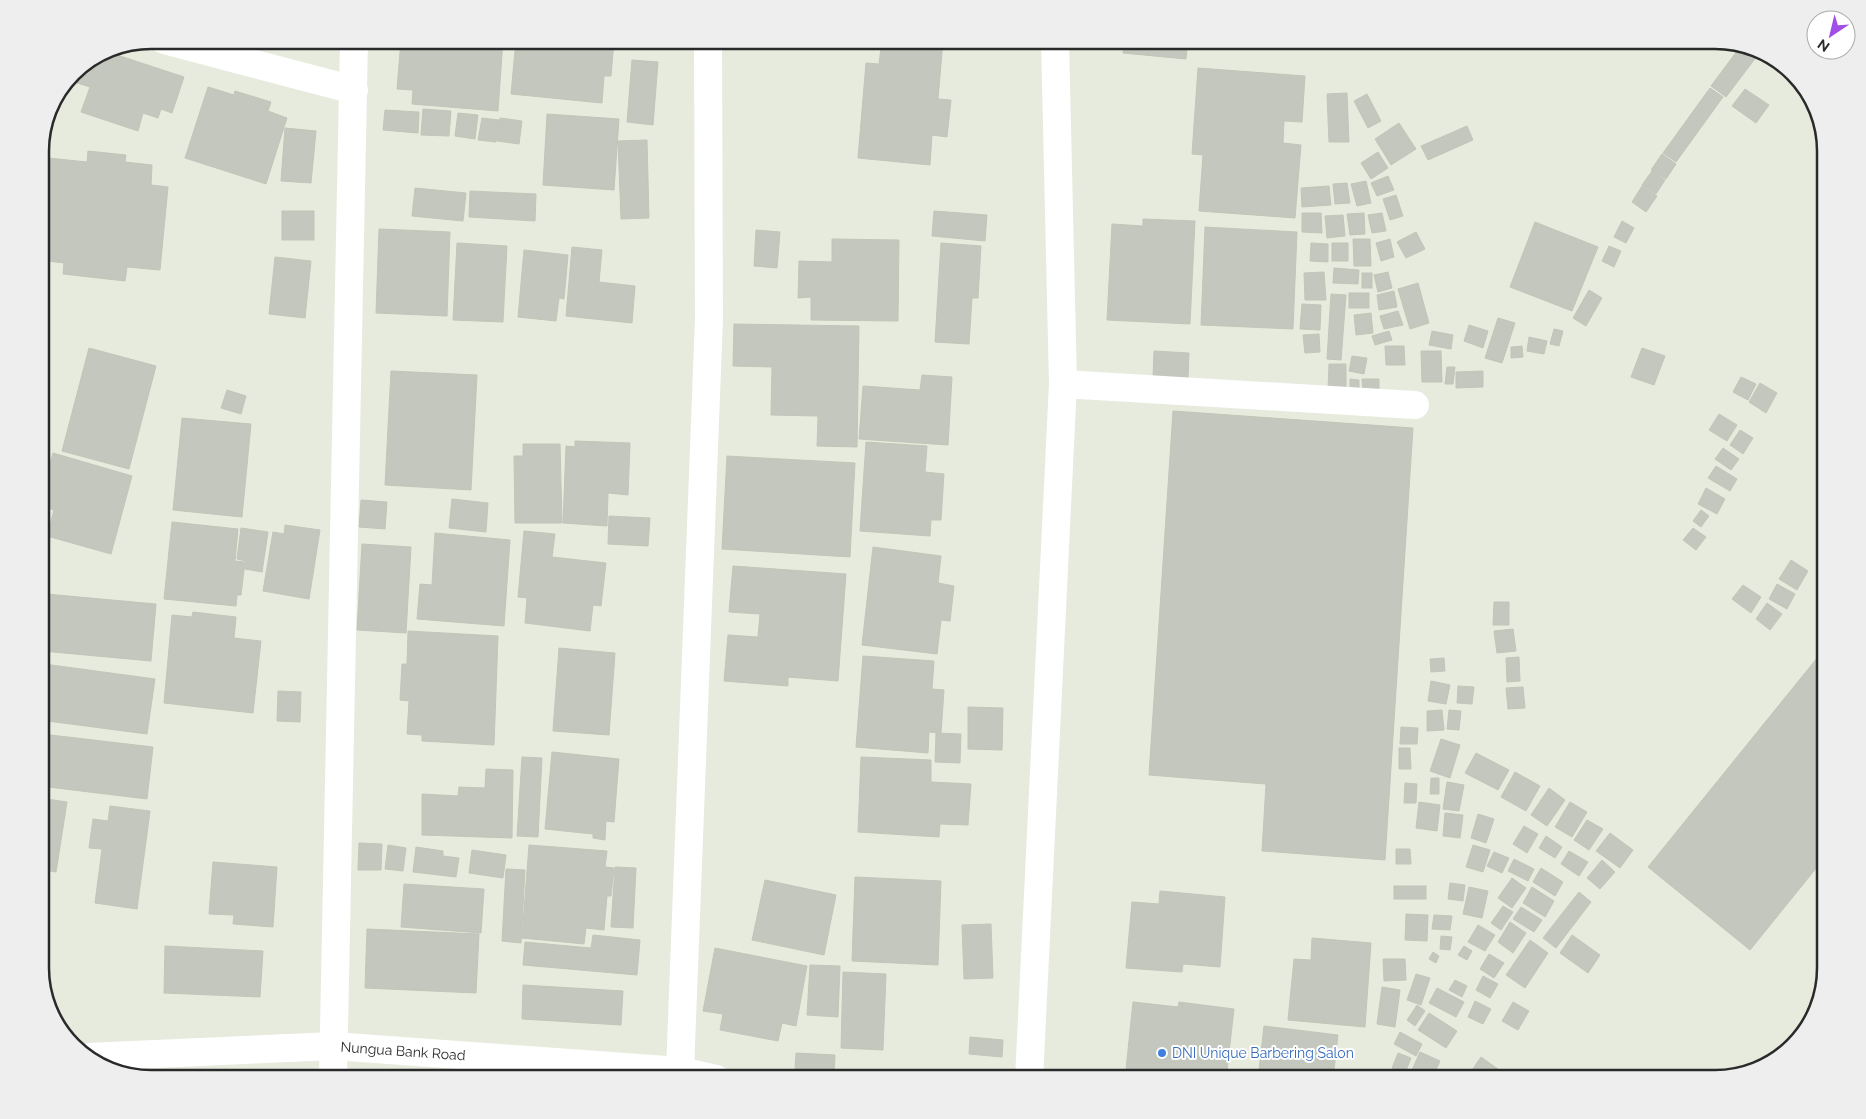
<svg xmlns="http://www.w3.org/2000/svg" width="1866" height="1119" viewBox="0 0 1866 1119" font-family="Raleway,sans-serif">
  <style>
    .building { fill: #c3c7bd; stroke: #c1c6b8 }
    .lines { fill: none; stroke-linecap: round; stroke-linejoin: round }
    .minor { stroke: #fff; stroke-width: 28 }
    .shop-dot { fill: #3f7fe0; stroke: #fff; stroke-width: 2 }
    .labels { text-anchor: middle; stroke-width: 4; stroke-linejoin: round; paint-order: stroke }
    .street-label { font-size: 14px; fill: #2a2a2a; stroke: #fff }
    .shop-label { font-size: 14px; fill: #366cbe; stroke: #fff; text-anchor: start }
    .rim { fill: none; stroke: #2a2a2a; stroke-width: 2.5 }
  </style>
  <rect width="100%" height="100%" fill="#e7ebde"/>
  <!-- building -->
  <g class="building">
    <path d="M231 40H258L259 44 235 51Z"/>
    <path d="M401 40H503L498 111 412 104 413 90 397 89Z"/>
    <path d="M516 40H614L611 76H604L602 103 511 94Z"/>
    <path d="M882 40H943L938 99 951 100 947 137 932 135 930 165 858 158 866 63 879 64Z"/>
    <path d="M1124 40H1188L1186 59 1123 53Z"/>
    <path d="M1740 47 1757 56 1726 97 1711 86Z"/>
    <path d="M1748 49 1763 53 1760 57Z"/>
    <path d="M105 51 184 77 172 113 161 109 158 118 143 113 138 131 81 112 90 87 68 80 73 72Z"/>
    <path d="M632 60 658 62 653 125 627 122Z"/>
    <path d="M1198 68 1305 76 1302 122 1284 121 1283 143 1301 145 1295 218 1199 211 1203 155 1192 154Z"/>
    <path d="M208 87 234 95 235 91 271 102 268 111 287 118 266 184 185 158Z"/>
    <path d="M1710 88 1723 97 1676 162 1663 153Z"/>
    <path d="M1745 89 1769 105 1756 123 1732 106Z"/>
    <path d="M1347 93 1349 142H1329L1327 94Z"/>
    <path d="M1367 94 1381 121 1368 128 1354 101Z"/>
    <path d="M423 109 451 111 449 136 421 135Z"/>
    <path d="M385 110 419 112 418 133 383 130Z"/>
    <path d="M458 113 478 115 475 139 455 136Z"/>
    <path d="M547 114 619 119 614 190 543 185Z"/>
    <path d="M482 118 499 120 496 142 478 140Z"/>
    <path d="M500 118 522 121 519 144 497 141Z"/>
    <path d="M1399 123 1416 149 1391 165 1375 139Z"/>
    <path d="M1467 126 1473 140 1428 160 1421 146Z"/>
    <path d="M285 128 316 131 311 183 281 181Z"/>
    <path d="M647 140 649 218 621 219 618 141Z"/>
    <path d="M88 151 126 155 125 162 152 165 151 185 168 187 160 270 127 267 125 281 63 274 64 263 40 260 48 158 87 162Z"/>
    <path d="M1378 152 1388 168 1371 179 1361 163Z"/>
    <path d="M1662 154 1676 164 1666 179 1651 170Z"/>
    <path d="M1652 171 1665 180 1656 194 1642 185Z"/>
    <path d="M1388 176 1394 190 1377 196 1371 183Z"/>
    <path d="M1366 181 1371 203 1357 206 1351 184Z"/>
    <path d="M1347 183 1350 203 1335 204 1333 184Z"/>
    <path d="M1329 186 1331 205 1302 207 1301 188Z"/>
    <path d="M1642 186 1657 196 1646 212 1632 202Z"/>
    <path d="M415 188 466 193 463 221 412 216Z"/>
    <path d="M470 191 536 194 535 221 469 217Z"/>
    <path d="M1396 195 1403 216 1390 220 1383 199Z"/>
    <rect x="282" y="211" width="32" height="29"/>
    <path d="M934 211 987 215 985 241 932 236Z"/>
    <path d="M1302 213H1321L1322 233 1302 232Z"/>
    <path d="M1364 213 1365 234 1350 235 1347 214Z"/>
    <path d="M1382 213 1386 231 1372 233 1368 215Z"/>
    <path d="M1343 215 1345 236 1327 238 1325 216Z"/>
    <path d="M1143 219 1195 221 1190 324 1107 320 1112 224 1143 226Z"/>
    <path d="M1622 221 1634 228 1626 243 1614 237Z"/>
    <path d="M1535 222 1598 247 1572 311 1510 287Z"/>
    <path d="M1205 227 1297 232 1293 329 1201 325Z"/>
    <path d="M379 229 450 232 447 316 376 313Z"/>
    <path d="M756 230 780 232 777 268 754 266Z"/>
    <path d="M1416 232 1425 249 1406 258 1397 242Z"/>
    <path d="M832 239 899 240 898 321 811 320V297L798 298 799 261 832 262Z"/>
    <path d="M1353 239H1370L1371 266H1354Z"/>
    <path d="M1390 239 1394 257 1381 261 1376 243Z"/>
    <path d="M457 243 507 246 503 322 453 320Z"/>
    <path d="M941 243 981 246 978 298H972L969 344 935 342Z"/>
    <path d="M1311 243 1328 244V262L1310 261Z"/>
    <rect x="1332" y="243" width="16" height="18"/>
    <path d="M1609 246 1621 251 1614 267 1602 261Z"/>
    <path d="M572 247 602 250 599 282 635 286 632 323 566 316Z"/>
    <path d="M524 250 568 255 564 299 559 298 556 321 518 317Z"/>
    <path d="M275 257 311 261 305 318 269 314Z"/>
    <path d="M1334 268 1359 270 1358 284 1333 283Z"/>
    <path d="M1324 272 1326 300H1305L1304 273Z"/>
    <path d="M1388 272 1392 288 1378 292 1374 275Z"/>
    <rect x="1362" y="273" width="10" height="15"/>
    <path d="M1418 283 1429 323 1410 329 1398 289Z"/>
    <path d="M1589 290 1602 298 1586 326 1573 318Z"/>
    <path d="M1394 291 1397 307 1379 310 1377 295Z"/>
    <rect x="1349" y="293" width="20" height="15"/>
    <path d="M1331 294 1346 295 1341 360 1327 359Z"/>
    <path d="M1302 304 1321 305 1320 330 1300 329Z"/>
    <path d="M1398 311 1403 325 1384 329 1380 316Z"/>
    <path d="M1371 313 1373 333 1356 335 1354 315Z"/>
    <path d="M1498 318 1515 323 1502 363 1485 358Z"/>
    <path d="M734 324 859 326 857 447 817 446 818 416 771 415 772 367 733 366Z"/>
    <path d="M1469 325 1488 331 1483 348 1464 341Z"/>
    <path d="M1554 329 1563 331 1559 346 1550 344Z"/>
    <path d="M1389 331 1392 340 1375 345 1372 336Z"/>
    <path d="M1432 331 1453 335 1451 349 1429 345Z"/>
    <path d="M1319 334 1320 352 1305 353 1303 335Z"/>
    <path d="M1529 337 1547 341 1544 354 1527 351Z"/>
    <path d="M1385 346H1404L1405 365H1386Z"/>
    <path d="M1522 346 1523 357 1511 358V347Z"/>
    <path d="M89 348 156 366 129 469 62 451Z"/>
    <path d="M1642 348 1665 356 1654 385 1631 377Z"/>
    <path d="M1154 351 1189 353 1188 379 1153 377Z"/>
    <path d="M1421 351H1441L1442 382H1422Z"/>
    <path d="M1352 356 1367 358 1364 374 1349 371Z"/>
    <path d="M1329 364H1346V391L1328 390Z"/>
    <path d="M1447 367H1455L1453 384H1445Z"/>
    <path d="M391 371 477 375 471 490 385 485Z"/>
    <path d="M1483 371V387L1456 388V372Z"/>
    <path d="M922 375 952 377 948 445 859 439 863 386 920 390Z"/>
    <path d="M1741 377 1756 384 1748 400 1733 392Z"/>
    <path d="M1350 379 1359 380V397L1350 396Z"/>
    <path d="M1362 379H1379V394H1363Z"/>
    <path d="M1760 383 1777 393 1766 413 1749 402Z"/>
    <path d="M227 390 246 396 241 414 221 408Z"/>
    <path d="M1173 411 1413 428 1385 860 1262 851 1266 784 1149 775Z"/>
    <path d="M1719 414 1737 425 1727 441 1709 430Z"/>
    <path d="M182 418 251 424 242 517 173 510Z"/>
    <path d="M1740 430 1753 438 1743 454 1730 445Z"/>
    <path d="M575 441 630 443 628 495 608 493 607 526 563 523 566 446 575 447Z"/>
    <path d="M866 442 927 446 925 472 944 474 941 520H931L930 536 860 531Z"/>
    <path d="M523 444H560L562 523H515L514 456H523Z"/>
    <path d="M1723 448 1739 459 1731 470 1715 459Z"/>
    <path d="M53 453 132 476 111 554 47 536 54 510 40 506V499Z"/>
    <path d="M727 456 855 463 850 557 722 549Z"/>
    <path d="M1716 466 1737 479 1730 491 1708 478Z"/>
    <path d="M1706 488 1725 499 1717 514 1698 504Z"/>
    <path d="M452 499 488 503 486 532 449 528Z"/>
    <path d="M361 500 387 502 385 529 359 527Z"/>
    <path d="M1701 510 1709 516 1701 527 1693 521Z"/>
    <path d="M609 516 650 518 648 546 608 544Z"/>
    <path d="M172 522 238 529 235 561 245 562 241 595H237L236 606 164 599Z"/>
    <path d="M285 525 320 530 309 599 263 591 273 532 284 534Z"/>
    <path d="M241 528 268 532 262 572 245 569 246 561 237 559Z"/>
    <path d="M1693 528 1706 537 1696 550 1683 540Z"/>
    <path d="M524 531 555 534 552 557 606 563 601 606 593 605 590 631 525 623 527 598 518 597Z"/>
    <path d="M435 533 510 540 504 626 417 619 420 584 432 585Z"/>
    <path d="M362 544 411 547 406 633 357 630Z"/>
    <path d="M873 547 941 556 938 583 954 586 950 621 941 620 937 654 862 645Z"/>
    <path d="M1791 560 1808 571 1797 590 1779 579Z"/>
    <path d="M733 566 846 574 838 681 788 677V686L724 681 728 635 758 637 760 614 729 612Z"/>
    <path d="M1777 584 1795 594 1787 609 1769 599Z"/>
    <path d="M1743 585 1761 597 1751 613 1732 599Z"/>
    <path d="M46 594 156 604 151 661 42 651Z"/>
    <path d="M1494 602H1509V625H1493Z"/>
    <path d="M1767 603 1782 614 1770 630 1756 619Z"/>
    <path d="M193 612 236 617 234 638 261 641 253 713 164 703 172 615 192 617Z"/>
    <path d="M1513 629 1516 651 1497 653 1494 631Z"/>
    <path d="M408 631 498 636 494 745 422 741V735L407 734 409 701 400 700 402 664H407Z"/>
    <path d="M1826 647V856L1750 950 1648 867Z"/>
    <path d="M559 648 615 653 609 735 553 731Z"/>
    <path d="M863 656 934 661 932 689 944 690 941 733 929 732 928 753 856 747Z"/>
    <path d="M1519 657 1520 681 1507 682 1506 658Z"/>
    <path d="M1444 658 1445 671 1431 672 1430 659Z"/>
    <path d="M44 664 155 679 147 734 40 720Z"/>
    <path d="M1431 681 1450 685 1446 704 1428 701Z"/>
    <path d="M1458 686 1474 687 1472 704 1457 703Z"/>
    <path d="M1523 687 1525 708 1508 709 1506 688Z"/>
    <path d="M278 691 301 692 300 722 277 721Z"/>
    <path d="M968 707 1003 708 1002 750 968 749Z"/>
    <path d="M1442 710 1444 730 1427 731V711Z"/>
    <path d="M1449 710 1461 711 1459 730 1447 729Z"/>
    <path d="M1401 727 1418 728 1417 744H1400Z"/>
    <path d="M936 733 961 734 960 763 935 762Z"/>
    <path d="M42 734 153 747 147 799 40 786Z"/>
    <path d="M1441 739 1460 745 1450 778 1430 771Z"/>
    <path d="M1399 748H1410L1411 769H1399Z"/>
    <path d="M552 752 619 759 614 822 606 821 605 840 593 838V834L545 829Z"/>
    <path d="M1476 753 1509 770 1498 790 1465 773Z"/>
    <path d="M522 757 542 758 538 837 517 836Z"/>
    <path d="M861 757 931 760V782L971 784 968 825 940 824 939 837 858 832Z"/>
    <path d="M486 769 513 770 512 838 422 835V794L458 796 459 787 485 788Z"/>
    <path d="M1515 772 1540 786 1526 811 1501 797Z"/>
    <path d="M1431 778H1439V794H1430Z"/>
    <path d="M1447 782 1464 785 1459 811 1443 809Z"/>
    <path d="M1405 783 1417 784 1416 803H1404Z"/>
    <path d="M1549 788 1565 800 1547 826 1531 815Z"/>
    <path d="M40 798 67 802 56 872 40 869Z"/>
    <path d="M1419 802 1440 805 1437 831 1416 828Z"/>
    <path d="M1570 802 1587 812 1572 837 1555 827Z"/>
    <path d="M110 806 150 811 137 909 95 903 102 849 89 848 93 819 108 821Z"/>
    <path d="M1445 813 1463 815 1460 838 1443 836Z"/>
    <path d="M1478 814 1494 819 1486 843 1471 838Z"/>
    <path d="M1587 820 1603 829 1589 850 1574 840Z"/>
    <path d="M1524 826 1538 834 1527 853 1513 844Z"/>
    <path d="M1610 833 1633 850 1620 868 1596 851Z"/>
    <path d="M1546 836 1562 847 1555 858 1539 848Z"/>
    <path d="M359 843 382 844 381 870H358Z"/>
    <path d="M388 845 406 848 403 871 385 869Z"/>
    <path d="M529 845 607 851 605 867 614 868 611 896H607L604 930 586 928 584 944 522 938Z"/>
    <path d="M1473 845 1490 850 1483 872 1466 867Z"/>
    <path d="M416 847 443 851V856L459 858 456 877 413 872Z"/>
    <path d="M1396 849H1410L1411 864H1396Z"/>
    <path d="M472 850 506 855 503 878 469 873Z"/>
    <path d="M1569 851 1588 862 1579 876 1561 864Z"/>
    <path d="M1494 852 1509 858 1502 873 1487 866Z"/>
    <path d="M1514 859 1534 869 1528 881 1508 871Z"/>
    <path d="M1602 860 1615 872 1600 889 1587 878Z"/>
    <path d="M213 862 277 867 273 927 233 924 234 915 209 914Z"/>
    <path d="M615 867 636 868 633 928 611 927Z"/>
    <path d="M1541 868 1563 882 1555 896 1533 882Z"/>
    <path d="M506 869 525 870 521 943 502 941Z"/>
    <path d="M855 877 941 881 938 965 852 961Z"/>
    <path d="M1512 878 1526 888 1512 908 1498 898Z"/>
    <path d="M765 880 836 895 824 955 752 940Z"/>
    <path d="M1450 883 1465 885 1463 901 1448 899Z"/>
    <path d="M404 884 484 889 481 933 401 927Z"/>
    <rect x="1394" y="886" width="32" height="13"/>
    <path d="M1469 887 1488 891 1482 918 1463 914Z"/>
    <path d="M1532 887 1554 901 1545 917 1523 903Z"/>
    <path d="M1160 891 1225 897 1220 967 1183 964 1182 972 1126 968 1132 902 1159 904Z"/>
    <path d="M1579 892 1591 902 1556 948 1543 938Z"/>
    <path d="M1503 906 1513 912 1501 930 1491 923Z"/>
    <path d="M1521 907 1542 920 1534 932 1513 919Z"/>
    <path d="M1406 914 1428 915 1427 941 1405 940Z"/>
    <path d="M1434 915 1452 916 1450 930 1432 929Z"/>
    <path d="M1510 922 1526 933 1513 953 1498 942Z"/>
    <path d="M991 924 993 978 964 979 962 925Z"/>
    <path d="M1478 925 1495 935 1485 951 1468 942Z"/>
    <path d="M367 929 479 934 476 993 365 988Z"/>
    <path d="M593 935 640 940 637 975 523 965 525 942 591 948Z"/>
    <path d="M1572 935 1600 955 1588 973 1560 953Z"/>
    <path d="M1441 936 1452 937 1450 950 1440 949Z"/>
    <path d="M1312 938 1371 943 1365 1027 1288 1020 1294 959 1311 960Z"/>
    <path d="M1530 940 1548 953 1525 988 1506 975Z"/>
    <path d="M165 946 263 951 260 997 164 993Z"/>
    <path d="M1464 946 1472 951 1467 960 1458 955Z"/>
    <path d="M715 948 807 966 796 1026 782 1023 778 1041 720 1030 723 1014 703 1011Z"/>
    <path d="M1433 952 1439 956 1436 963 1429 959Z"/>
    <path d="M1489 954 1504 963 1494 978 1480 969Z"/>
    <path d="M1383 959H1405L1406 980 1384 981Z"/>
    <path d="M810 965 840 966 838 1017 807 1015Z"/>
    <path d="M843 972 886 974 883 1050 841 1048Z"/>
    <path d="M1416 974 1430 978 1421 1005 1407 1000Z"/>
    <path d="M1483 976 1498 984 1490 998 1476 990Z"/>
    <path d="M1455 980 1467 986 1462 997 1449 990Z"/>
    <path d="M523 985 623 991 621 1025 522 1019Z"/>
    <path d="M1382 987 1400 990 1395 1027 1377 1024Z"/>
    <path d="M1437 988 1464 1002 1456 1017 1429 1003Z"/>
    <path d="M1475 1001 1491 1009 1483 1024 1468 1017Z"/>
    <path d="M1133 1002 1178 1007 1179 1002 1234 1009 1226 1079H1125Z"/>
    <path d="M1513 1002 1529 1011 1518 1030 1502 1021Z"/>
    <path d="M1417 1005 1425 1011 1415 1026 1407 1020Z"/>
    <path d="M1429 1013 1457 1031 1446 1048 1418 1030Z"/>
    <path d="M1264 1026 1338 1035 1333 1079H1258Z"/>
    <path d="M1400 1032 1422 1044 1416 1056 1394 1044Z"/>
    <path d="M970 1037 1003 1040 1002 1057 969 1054Z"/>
    <path d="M1420 1052 1440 1061 1432 1079H1408Z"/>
    <path d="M796 1053 835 1055 834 1073 795 1070Z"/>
    <path d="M1398 1053 1411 1058 1405 1073 1392 1068Z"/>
    <path d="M1481 1057 1512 1079H1466Z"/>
  </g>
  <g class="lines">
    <!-- minor -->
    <g class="minor">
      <path d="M164 40 354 90"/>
      <path d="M1063 384 1415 405"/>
      <path d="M88 1057 333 1046 680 1071 716 1079"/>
      <path d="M680 1071 709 318 708 40"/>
      <path d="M333 1079 354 40"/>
      <path d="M1029 1079 1063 384 1055 40"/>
    </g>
  </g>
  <!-- markers -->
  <circle class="shop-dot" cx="1162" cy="1053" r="5"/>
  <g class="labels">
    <!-- street labels -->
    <g class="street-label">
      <text transform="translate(403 1051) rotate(4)" y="5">Nungua Bank Road</text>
    </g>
    <!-- shop labels -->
    <g class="shop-label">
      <text x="1172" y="1058">DNI Unique Barbering Salon</text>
    </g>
  </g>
  <!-- crop -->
  <path d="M0 0H1866V1119H0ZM151 49H1715A102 102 0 0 1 1817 151V968A102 102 0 0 1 1715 1070H151A102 102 0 0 1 49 968V151A102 102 0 0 1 151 49Z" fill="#eee" fill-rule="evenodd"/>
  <path class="rim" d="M151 49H1715A102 102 0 0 1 1817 151V968A102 102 0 0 1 1715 1070H151A102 102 0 0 1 49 968V151A102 102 0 0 1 151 49Z"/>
  <!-- north arrow -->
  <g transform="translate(1831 35) rotate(215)"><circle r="24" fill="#ffffff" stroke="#aaaaaa"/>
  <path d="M0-4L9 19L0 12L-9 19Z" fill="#a14ee8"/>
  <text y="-8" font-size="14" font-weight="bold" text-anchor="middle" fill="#2a2a2a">N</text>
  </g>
</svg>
